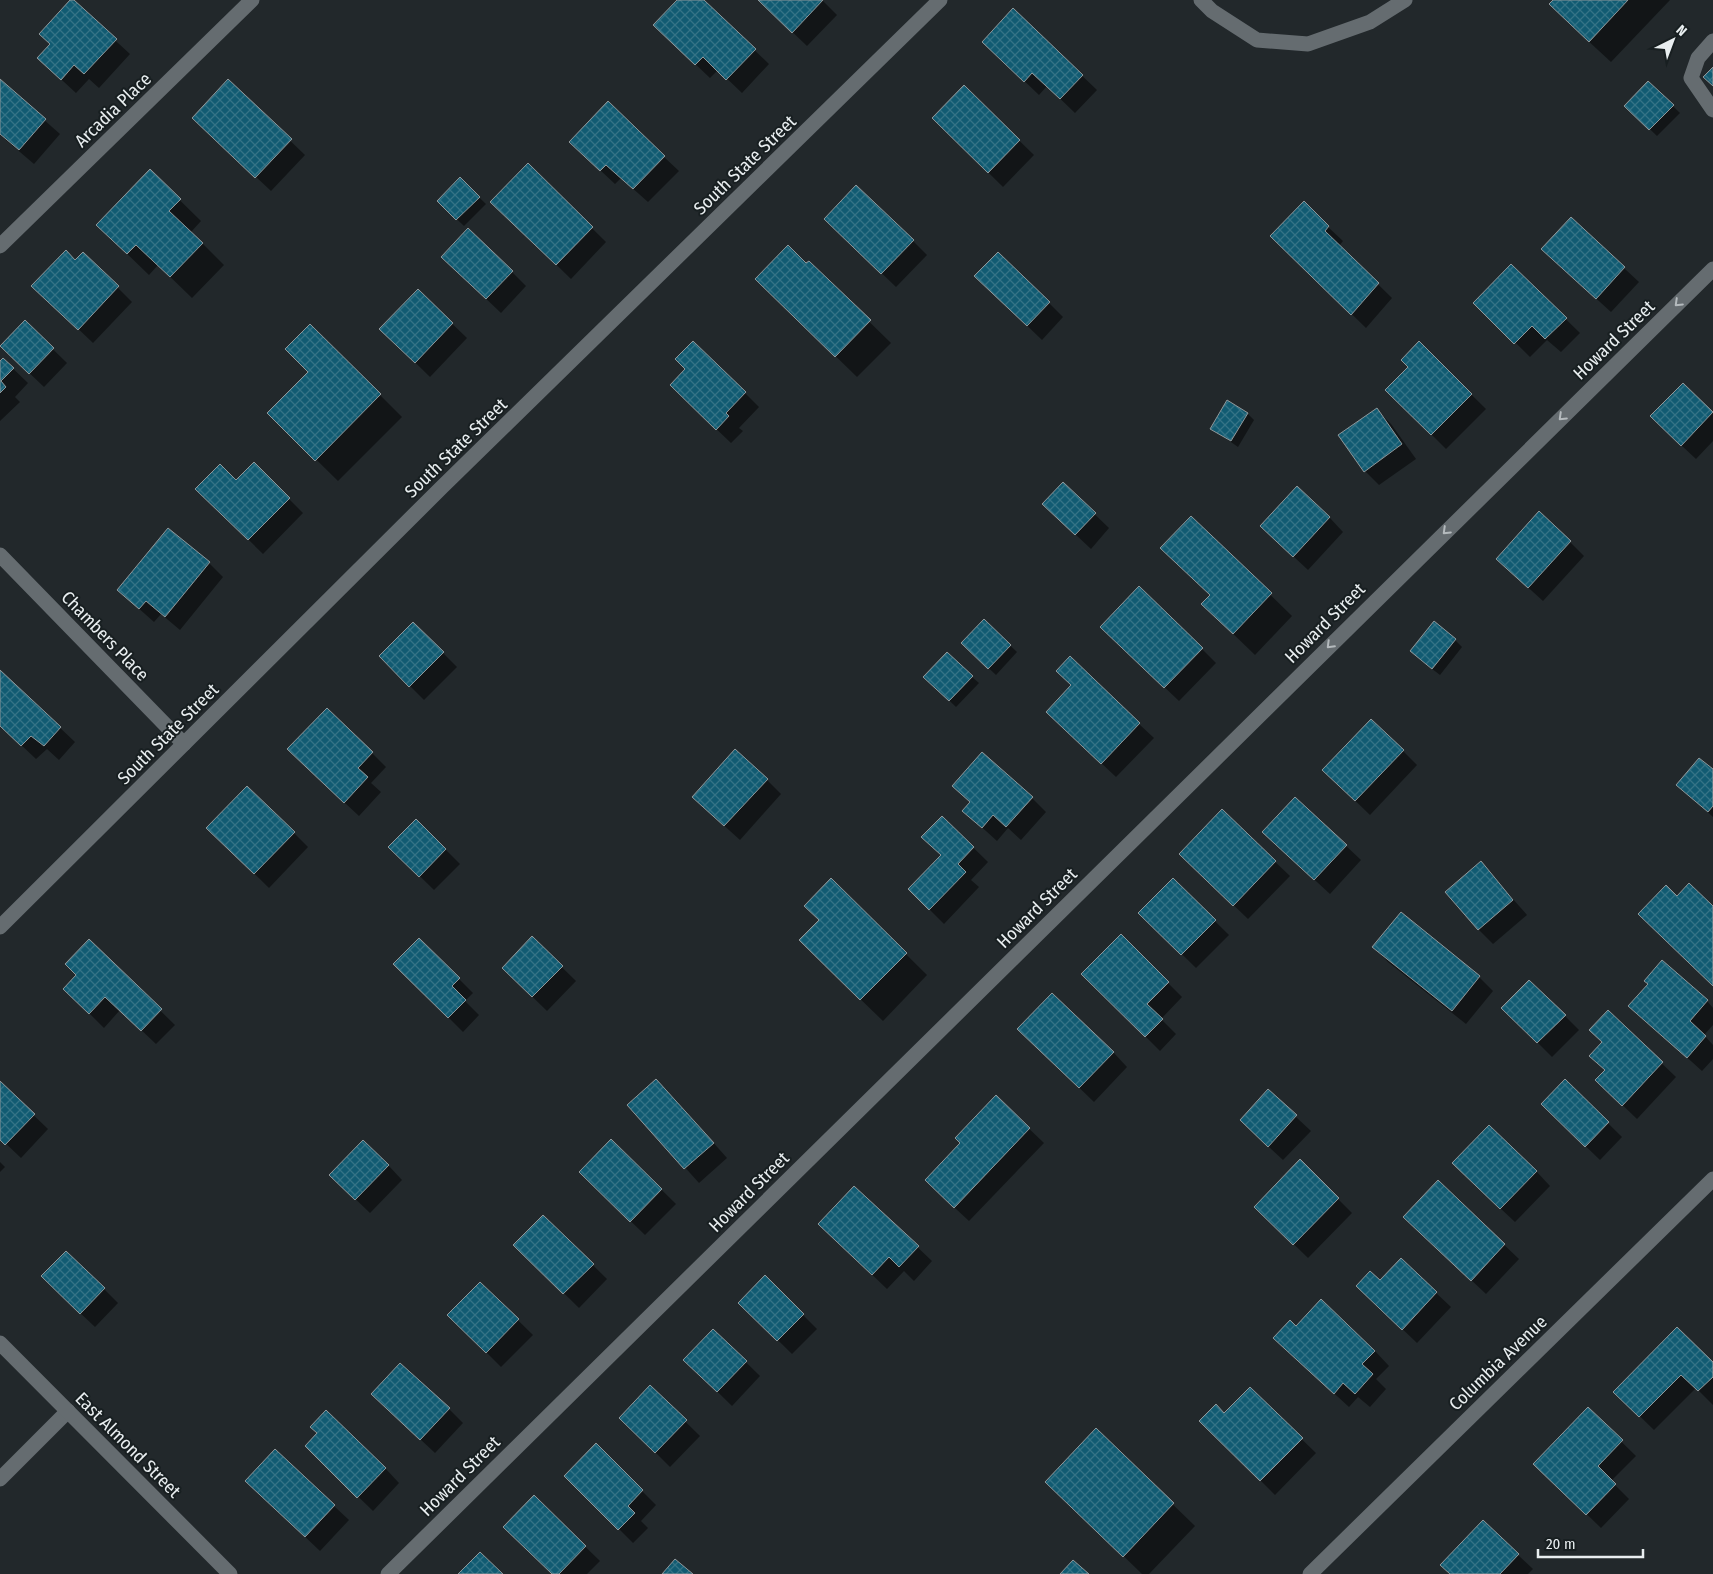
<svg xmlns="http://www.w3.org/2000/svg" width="1713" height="1574" viewBox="0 0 1713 1574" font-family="'Fira Sans Condensed',sans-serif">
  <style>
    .shadow { fill: #0007 }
    .building { fill: url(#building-cross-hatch); stroke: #8f979a }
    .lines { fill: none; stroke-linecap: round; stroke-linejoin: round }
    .lane { stroke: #656c70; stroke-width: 15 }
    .street { stroke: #656c70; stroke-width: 15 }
    .oneway { stroke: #b4babd }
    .labels { text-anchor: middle; stroke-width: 4; stroke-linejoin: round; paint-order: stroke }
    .street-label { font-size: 18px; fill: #e9eef0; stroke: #181f21 }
  </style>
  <defs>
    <pattern id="building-cross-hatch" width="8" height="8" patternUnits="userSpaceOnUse" patternTransform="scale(1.25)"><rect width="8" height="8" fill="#115b72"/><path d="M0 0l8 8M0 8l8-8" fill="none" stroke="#347386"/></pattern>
  </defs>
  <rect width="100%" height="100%" fill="#22282b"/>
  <!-- shadow -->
  <g class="shadow">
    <path d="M71 0 130 54 99 88 89 79 76 93 38 58 51 44Z"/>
    <path d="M679 0H702L769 64 742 93 718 70 710 78 669 39Z"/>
    <path d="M759 0H822L837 15 807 46Z"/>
    <path d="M1555 0H1670L1611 62 1572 26Z"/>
    <path d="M1013 10 1097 90 1075 113 1047 86 1039 95 998 56Z"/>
    <path d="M0 81 60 134 34 164 0 135Z"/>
    <path d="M228 81 305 155 271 191 208 132Z"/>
    <path d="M1648 82 1680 113 1657 136 1626 106Z"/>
    <path d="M964 87 1034 155 1003 187 933 118Z"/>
    <path d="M585 156 664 157 679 171 648 202 621 178 615 184Z"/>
    <path d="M528 165 606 242 571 279 492 202Z"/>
    <path d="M150 171 201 221 191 232 224 265 192 298 158 265 149 275 119 246Z"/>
    <path d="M460 179 486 204 464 226 438 201Z"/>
    <path d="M1571 219 1639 282 1611 312 1557 263Z"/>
    <path d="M1328 227 1343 241 1339 246 1392 298 1366 328 1272 236Z"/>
    <path d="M840 233 913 241 927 255 896 287Z"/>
    <path d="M83 253 132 302 93 343 48 300Z"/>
    <path d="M809 263 891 343 857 377 778 300Z"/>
    <path d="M1511 266 1580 333 1561 352 1547 340 1530 357 1475 303Z"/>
    <path d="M457 271 512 272 526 286 501 313Z"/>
    <path d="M990 290 1049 303 1063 317 1042 340Z"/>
    <path d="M418 291 467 338 430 377 381 329Z"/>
    <path d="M25 322 67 363 44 387 1 346Z"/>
    <path d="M310 325 402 417 338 481 269 413 309 372Z"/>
    <path d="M1419 343 1486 409 1446 449 1387 390 1410 367Z"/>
    <path d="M3 359 28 383 15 397 20 402 0 421V363Z"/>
    <path d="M1683 385 1713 413V441L1696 459 1666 431Z"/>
    <path d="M745 393 759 407 739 428 743 431 731 443 686 400Z"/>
    <path d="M1377 410 1391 424 1416 459 1379 485 1365 471Z"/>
    <path d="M1248 414 1254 420 1238 447 1211 428Z"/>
    <path d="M254 464 303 513 263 554 197 489 236 482Z"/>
    <path d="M1063 484 1109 528 1091 549 1058 518Z"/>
    <path d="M1191 517 1292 616 1255 655 1225 626Z"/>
    <path d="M1329 517 1343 532 1308 570 1276 540Z"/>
    <path d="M1570 542 1584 556 1543 601 1512 573Z"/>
    <path d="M209 563 223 577 180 630 161 614 154 622 118 590Z"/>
    <path d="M984 621 1017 652 996 675 962 643Z"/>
    <path d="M413 623 457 667 424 700 380 656Z"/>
    <path d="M1455 640 1462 647 1440 675 1418 658Z"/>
    <path d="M1116 641 1202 649 1216 663 1179 701Z"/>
    <path d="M0 671 75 742 59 760 47 749 36 759 0 725Z"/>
    <path d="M972 677 979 683 956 707 932 684Z"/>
    <path d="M1139 724 1154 738 1116 777 1062 726Z"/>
    <path d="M1403 751 1417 765 1370 815 1338 784Z"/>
    <path d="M372 753 386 767 371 783 381 792 359 816 303 764Z"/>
    <path d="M1713 771V817L1678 785Z"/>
    <path d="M767 780 781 794 740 840 708 811Z"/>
    <path d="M954 786 1032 798 1046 812 1021 840 1008 828 997 841 964 811 971 803Z"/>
    <path d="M1295 798 1361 860 1330 894 1278 846Z"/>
    <path d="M1222 811 1290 876 1248 919 1195 868Z"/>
    <path d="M942 817 988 862 971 880 979 887 944 924 909 889 942 856Z"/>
    <path d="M416 820 460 864 434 890 390 847Z"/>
    <path d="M294 833 308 847 269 888 222 842Z"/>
    <path d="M1481 863 1527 915 1493 944 1478 929Z"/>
    <path d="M831 880 927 975 883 1021 822 962 820 920Z"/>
    <path d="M1173 880 1229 935 1196 968 1140 913Z"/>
    <path d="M1121 936 1182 997 1161 1019 1176 1034 1160 1051 1083 974Z"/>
    <path d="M532 938 576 981 547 1011 503 968Z"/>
    <path d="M419 939 473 993 465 1001 479 1015 463 1032 395 964Z"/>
    <path d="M89 941 175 1025 156 1044 120 1010 104 1028 79 1003 78 976Z"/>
    <path d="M1374 947 1479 977 1493 991 1466 1024 1388 962Z"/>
    <path d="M1707 1001 1713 1008V1025L1704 1035 1713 1045V1059L1702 1071 1630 1006Z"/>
    <path d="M1608 1012 1676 1077 1637 1119 1611 1094 1603 1043Z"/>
    <path d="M1565 1016 1579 1030 1552 1057 1517 1022Z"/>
    <path d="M1033 1043 1113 1052 1127 1067 1094 1102Z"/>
    <path d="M1565 1081 1622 1137 1600 1160 1542 1104Z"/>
    <path d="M0 1083 48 1129 21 1158 0 1138Z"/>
    <path d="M1268 1091 1311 1131 1283 1160 1256 1135Z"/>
    <path d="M671 1095 727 1158 699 1183 629 1105Z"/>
    <path d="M996 1097 1044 1143 969 1221 941 1195 962 1143Z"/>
    <path d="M611 1140 676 1204 645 1235 580 1172Z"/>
    <path d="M1300 1161 1352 1213 1308 1258 1270 1221Z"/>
    <path d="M0 1162 5 1167 0 1172Z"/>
    <path d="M388 1165 402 1180 370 1213 345 1189Z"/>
    <path d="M1536 1171 1550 1186 1515 1222 1468 1178Z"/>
    <path d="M1438 1182 1519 1259 1486 1294 1419 1231Z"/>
    <path d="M854 1187 932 1261 914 1281 904 1271 887 1289 834 1238Z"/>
    <path d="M543 1216 607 1279 579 1308 515 1245Z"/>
    <path d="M1401 1260 1451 1307 1417 1343 1372 1300 1380 1282Z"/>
    <path d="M765 1277 817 1329 792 1354 740 1303Z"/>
    <path d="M480 1283 533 1335 501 1367 449 1315Z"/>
    <path d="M104 1289 118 1303 95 1327 57 1291Z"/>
    <path d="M1296 1328 1375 1351 1389 1366 1376 1379 1386 1389 1370 1407 1358 1397 1349 1407 1289 1352Z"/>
    <path d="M713 1330 760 1376 732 1406 685 1360Z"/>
    <path d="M1713 1364V1405L1696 1388 1654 1430 1615 1392Z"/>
    <path d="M650 1387 700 1436 670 1467 621 1418Z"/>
    <path d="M1250 1389 1316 1453 1275 1495 1201 1421 1224 1414Z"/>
    <path d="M387 1408 449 1409 463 1423 435 1453Z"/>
    <path d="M1588 1409 1636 1456 1611 1481 1629 1499 1601 1528 1535 1464Z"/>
    <path d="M1096 1430 1195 1526 1149 1574H1142L1069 1503Z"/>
    <path d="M318 1433 385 1468 399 1483 373 1511 306 1446Z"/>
    <path d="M596 1445 656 1505 641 1521 648 1528 633 1543 566 1476Z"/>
    <path d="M275 1451 349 1520 320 1551 261 1495Z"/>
    <path d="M534 1497 600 1561 587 1574H553Z"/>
    <path d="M1483 1522 1533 1569 1528 1574H1451Z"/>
  </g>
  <!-- building -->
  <g class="building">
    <path d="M70 0H74L117 39 84 74 74 65 61 80 37 58 50 44 39 34Z"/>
    <path d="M677 0H704L756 49 726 80 703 57 695 65 653 25Z"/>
    <path d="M758 0H823L792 33Z"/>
    <path d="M1553 0H1628L1589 42 1549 4Z"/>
    <path d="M1013 8 1083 75 1060 99 1032 73 1024 82 982 42Z"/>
    <path d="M1713 67V86L1703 77Z"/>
    <path d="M0 79 46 119 19 150 0 134Z"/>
    <path d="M228 79 292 139 255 178 192 118Z"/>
    <path d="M1648 81 1674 105 1649 130 1624 106Z"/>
    <path d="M964 85 1020 140 988 173 932 118Z"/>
    <path d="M608 101 665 156 633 189 606 165 600 171 569 142Z"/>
    <path d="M528 163 593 227 556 265 490 202Z"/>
    <path d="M150 169 181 199 169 211 203 243 170 277 136 245 127 254 96 225Z"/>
    <path d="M460 177 480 197 456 220 437 201Z"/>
    <path d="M856 185 914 240 881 274 824 219Z"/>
    <path d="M1304 201 1329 226 1325 231 1379 283 1351 315 1270 236Z"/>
    <path d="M1571 217 1625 267 1596 299 1541 249Z"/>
    <path d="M468 228 513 271 486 299 441 257Z"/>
    <path d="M788 245 806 263 809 261 871 320 835 357 755 279Z"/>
    <path d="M66 250 75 260 83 252 119 286 78 330 31 286Z"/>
    <path d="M998 252 1050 302 1027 326 974 276Z"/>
    <path d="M1511 264 1567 318 1545 339 1532 326 1514 344 1473 303Z"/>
    <path d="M418 289 453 323 415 363 379 329Z"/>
    <path d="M25 320 54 348 29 374 0 346Z"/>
    <path d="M310 324 381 394 315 461 267 413 308 372 285 349Z"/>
    <path d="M693 341 746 392 726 413 729 416 716 430 670 385 685 369 675 359Z"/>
    <path d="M1419 341 1472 394 1431 435 1385 390 1408 367 1401 360Z"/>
    <path d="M3 358 14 368 1 381 6 387 0 393V361Z"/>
    <path d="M1683 383 1713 412 1681 446 1650 416Z"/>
    <path d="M1227 400 1248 413 1231 441 1210 429Z"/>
    <path d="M1377 408 1402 444 1364 472 1338 435Z"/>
    <path d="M254 462 290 498 248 540 195 489 220 464 236 480Z"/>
    <path d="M1063 482 1096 513 1075 535 1042 504Z"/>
    <path d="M1297 486 1330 517 1293 557 1260 526Z"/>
    <path d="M1539 511 1571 541 1528 588 1496 559Z"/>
    <path d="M1191 516 1272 593 1233 634 1201 604 1210 595 1160 548Z"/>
    <path d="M168 528 210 562 165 617 146 601 139 609 117 590Z"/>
    <path d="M1139 586 1203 648 1164 688 1100 627Z"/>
    <path d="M984 619 1011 645 988 669 961 643Z"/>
    <path d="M1434 621 1456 639 1432 669 1410 651Z"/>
    <path d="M413 622 444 652 409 687 379 656Z"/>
    <path d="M947 652 973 676 949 701 923 677Z"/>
    <path d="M1070 656 1140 723 1101 764 1046 712 1071 685 1056 671Z"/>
    <path d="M0 670 61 727 44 746 31 736 21 746 0 726Z"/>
    <path d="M327 708 373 752 358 768 368 777 344 803 287 749Z"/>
    <path d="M1371 719 1404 750 1355 801 1322 770Z"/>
    <path d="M735 749 768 779 724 826 692 797Z"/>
    <path d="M982 752 1033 797 1006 827 993 815 982 828 962 811 970 802 952 786Z"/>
    <path d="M1699 758 1713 769V806L1708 812 1676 785Z"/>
    <path d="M247 786 295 832 254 874 206 828Z"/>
    <path d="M1295 797 1347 845 1314 880 1262 832Z"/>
    <path d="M1222 809 1276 861 1233 906 1179 854Z"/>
    <path d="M942 816 974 847 958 864 966 872 929 910 908 889 941 855 921 837Z"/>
    <path d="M416 819 446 849 419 877 388 847Z"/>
    <path d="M1481 861 1513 900 1478 930 1445 892Z"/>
    <path d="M831 878 907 953 860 1000 799 940 819 920 804 906Z"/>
    <path d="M1173 878 1216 920 1181 955 1138 913Z"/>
    <path d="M1689 883 1713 906V986L1638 914 1666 885 1677 896Z"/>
    <path d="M1401 912 1480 976 1452 1011 1372 947Z"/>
    <path d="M1121 934 1169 982 1147 1004 1163 1019 1145 1037 1081 974Z"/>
    <path d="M532 936 563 966 532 997 502 968Z"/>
    <path d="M419 938 460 978 452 986 466 1000 448 1018 393 964Z"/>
    <path d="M89 939 162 1009 141 1031 105 997 89 1014 63 989 76 975 65 964Z"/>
    <path d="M1662 960 1708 1000 1690 1021 1706 1036 1687 1058 1628 1006 1648 984 1644 981Z"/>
    <path d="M1529 980 1566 1015 1537 1043 1501 1008Z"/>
    <path d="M1052 993 1114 1052 1079 1088 1017 1029Z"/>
    <path d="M1608 1010 1663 1062 1622 1106 1595 1080 1605 1070 1589 1056 1602 1042 1589 1030Z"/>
    <path d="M656 1079 714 1143 684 1169 627 1105Z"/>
    <path d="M1565 1079 1609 1122 1585 1147 1541 1104Z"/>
    <path d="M0 1081 35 1114 5 1145 0 1140Z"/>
    <path d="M1268 1089 1297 1115 1268 1147 1240 1120Z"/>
    <path d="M996 1095 1030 1128 954 1208 925 1180 960 1143 955 1138Z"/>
    <path d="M1489 1125 1537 1171 1500 1209 1452 1163Z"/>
    <path d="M611 1139 662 1189 630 1222 579 1172Z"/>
    <path d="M363 1140 389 1165 355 1200 329 1175Z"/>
    <path d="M1300 1159 1339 1198 1293 1245 1254 1207Z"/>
    <path d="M1438 1180 1505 1244 1471 1281 1403 1217Z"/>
    <path d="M854 1186 919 1246 899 1267 889 1257 872 1275 818 1224Z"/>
    <path d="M543 1215 594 1264 563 1294 513 1245Z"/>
    <path d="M66 1251 105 1288 80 1314 41 1276Z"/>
    <path d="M1401 1258 1437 1292 1402 1330 1356 1286 1370 1271 1380 1280Z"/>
    <path d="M765 1275 804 1314 777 1341 738 1303Z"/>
    <path d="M480 1282 519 1319 486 1353 447 1315Z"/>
    <path d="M1321 1299 1375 1351 1362 1364 1373 1374 1355 1394 1343 1383 1334 1394 1273 1338 1290 1320 1296 1326Z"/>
    <path d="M1677 1327 1713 1362V1377L1698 1391 1681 1375 1639 1417 1613 1392Z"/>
    <path d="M713 1329 747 1361 717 1392 683 1360Z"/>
    <path d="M400 1363 450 1408 420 1440 371 1394Z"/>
    <path d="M650 1385 687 1420 655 1453 619 1418Z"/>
    <path d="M1250 1387 1303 1438 1260 1481 1199 1421 1216 1404 1224 1413Z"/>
    <path d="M1588 1407 1623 1440 1598 1466 1616 1484 1586 1515 1533 1464Z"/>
    <path d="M326 1410 386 1468 357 1498 305 1446 317 1433 310 1427Z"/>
    <path d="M1096 1428 1174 1503 1123 1557 1045 1482Z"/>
    <path d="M596 1443 643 1490 628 1506 635 1513 618 1530 564 1476Z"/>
    <path d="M275 1449 335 1505 305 1537 245 1481Z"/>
    <path d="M534 1495 586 1546 559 1574H552L503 1527Z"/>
    <path d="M1483 1520 1519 1554 1500 1574H1450L1440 1565Z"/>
    <path d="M480 1552 503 1574H458Z"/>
    <path d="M675 1559 693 1574H662Z"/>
    <path d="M1073 1560 1089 1574H1060Z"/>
  </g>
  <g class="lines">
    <!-- lane -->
    <g class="lane">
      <path d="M1201 0 1212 11 1257 40 1308 44 1370 22 1405 0"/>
      <path d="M1713 41 1698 58 1691 78 1713 110"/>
      <path d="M0 1479 68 1411"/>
    </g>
    <!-- street -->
    <g class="street">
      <path d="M0 246 252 0"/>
      <path d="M0 555 184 744"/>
      <path d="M0 927 441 488 940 0"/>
      <path d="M0 1343 230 1574"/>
      <path d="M388 1574 1713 269"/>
      <path d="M1310 1574 1713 1179"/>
    </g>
  </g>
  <!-- one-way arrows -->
  <defs><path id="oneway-chevron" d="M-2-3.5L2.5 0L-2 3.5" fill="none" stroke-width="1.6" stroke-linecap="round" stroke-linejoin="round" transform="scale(1.25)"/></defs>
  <g class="oneway">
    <use href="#oneway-chevron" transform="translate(1678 303) rotate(136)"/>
    <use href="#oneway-chevron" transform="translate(1562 417) rotate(136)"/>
    <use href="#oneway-chevron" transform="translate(1446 531) rotate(136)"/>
    <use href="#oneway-chevron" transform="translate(1330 645) rotate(135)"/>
  </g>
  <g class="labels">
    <!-- street labels -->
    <g class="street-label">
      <text transform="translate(113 110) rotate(-44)" y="6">Arcadia Place</text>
      <text transform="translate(745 165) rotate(-44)" y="6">South State Street</text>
      <text transform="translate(1614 340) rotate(-44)" y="6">Howard Street</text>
      <text transform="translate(456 448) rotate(-44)" y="6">South State Street</text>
      <text transform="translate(1325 623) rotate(-45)" y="6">Howard Street</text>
      <text transform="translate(105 636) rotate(46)" y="6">Chambers Place</text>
      <text transform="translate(168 734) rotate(-45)" y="6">South State Street</text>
      <text transform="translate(1037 908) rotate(-45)" y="6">Howard Street</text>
      <text transform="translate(749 1192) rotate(-45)" y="6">Howard Street</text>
      <text transform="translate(1498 1363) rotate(-44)" y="6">Columbia Avenue</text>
      <text transform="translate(128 1445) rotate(45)" y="6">East Almond Street</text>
      <text transform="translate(460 1476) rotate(-45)" y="6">Howard Street</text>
    </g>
  </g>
  <!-- north arrow -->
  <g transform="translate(1673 40) rotate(42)" stroke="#181f21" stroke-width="4" paint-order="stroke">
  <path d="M0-4L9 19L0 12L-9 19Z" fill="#e9eef0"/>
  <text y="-8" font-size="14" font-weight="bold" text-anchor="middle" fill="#e9eef0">N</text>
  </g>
  <!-- scale -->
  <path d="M1538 1549v8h105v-8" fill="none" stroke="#e9eef0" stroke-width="2.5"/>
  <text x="1546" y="1549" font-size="15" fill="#e9eef0" stroke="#181f21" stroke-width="4" paint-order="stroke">20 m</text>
</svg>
